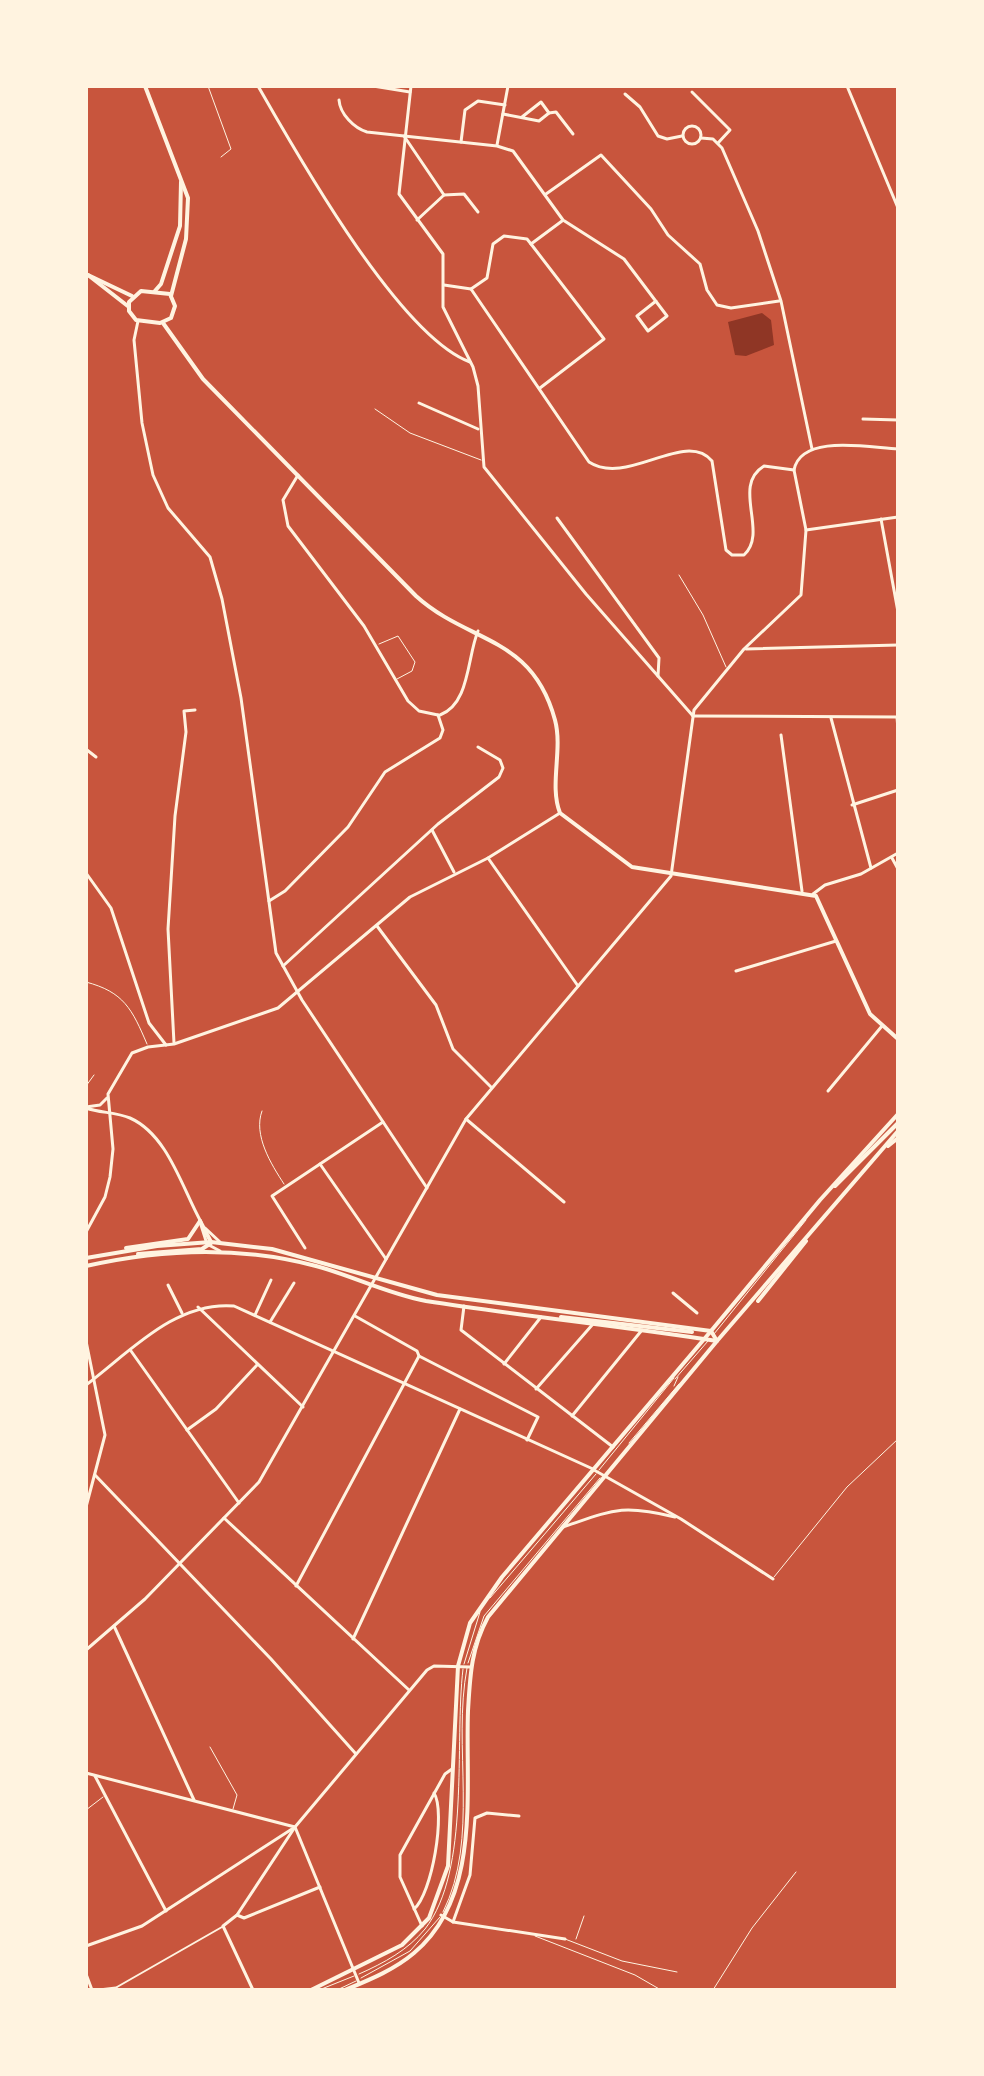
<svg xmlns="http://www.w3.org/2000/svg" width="984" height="2076" viewBox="0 0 984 2076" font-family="Inter,sans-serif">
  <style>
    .water { fill: #8f3625 }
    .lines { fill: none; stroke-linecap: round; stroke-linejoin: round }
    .service { stroke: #fff3e0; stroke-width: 1 }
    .pedestrian { stroke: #fff3e0; stroke-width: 2 }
    .minor { stroke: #fff3e0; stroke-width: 3 }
    .tertiary { stroke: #fff3e0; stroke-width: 3 }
    .secondary { stroke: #fff3e0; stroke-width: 4 }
    .primary { stroke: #fff3e0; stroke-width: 4 }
  </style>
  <rect width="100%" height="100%" fill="#c8553d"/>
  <!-- water -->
  <path class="water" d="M762 313 771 320 774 345 746 356 735 355 728 322Z"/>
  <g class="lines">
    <!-- service -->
    <g class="service">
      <path d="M208 86 231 149 221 157"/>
      <path d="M375 409 410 433 481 460"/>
      <path d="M679 575 703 615 726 667"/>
      <path d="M379 644 398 636 415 662 412 671 397 679"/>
      <path d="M86 982C124 992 132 1009 147 1044"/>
      <path d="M86 1086 94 1075"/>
      <path d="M262 1111C253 1135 271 1164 284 1184"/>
      <path d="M714 1334 806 1220"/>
      <path d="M675 1379 708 1341"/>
      <path d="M674 1386 678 1377"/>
      <path d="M629 1443 679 1384"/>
      <path d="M599 1470 674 1378"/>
      <path d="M774 1577 847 1487 898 1439"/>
      <path d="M490 1598 596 1474"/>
      <path d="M468 1663 484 1616 600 1478"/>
      <path d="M464 1664 480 1612"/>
      <path d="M210 1747 237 1795 233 1809"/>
      <path d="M86 1810 103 1797"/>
      <path d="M443 1912C480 1838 452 1747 467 1668"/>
      <path d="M535 1936 635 1975 661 1990"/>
      <path d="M565 1939 622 1961 677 1972"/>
      <path d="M576 1939 584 1916"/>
      <path d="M359 1974C384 1963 408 1950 425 1929 471 1870 454 1744 463 1669"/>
      <path d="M361 1978 410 1951 440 1917"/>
      <path d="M319 1990 354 1976"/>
      <path d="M337 1990 356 1981"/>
      <path d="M713 1990 752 1928 796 1872"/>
    </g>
    <!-- pedestrian -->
    <path class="pedestrian" d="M117 1987 222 1927"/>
    <!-- minor -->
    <g class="minor">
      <path d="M258 86C297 154 399 336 470 362"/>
      <path d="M373 86 410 92"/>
      <path d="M411 86 399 194 443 254V307L473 367 478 386 484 467 586 594 693 716"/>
      <path d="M692 92 730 130 718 143"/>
      <path d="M625 94 640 107 658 136 667 139 682 136"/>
      <path d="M339 100C340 114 354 128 367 132L497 146 513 151 563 220 624 259 667 316 648 331 637 316 656 301"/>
      <path d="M549 113 556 112 573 134"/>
      <path d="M503 114 539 121 549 113 541 102 522 117"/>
      <circle cx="692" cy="135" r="9"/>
      <path d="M404 136 444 195 417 220"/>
      <path d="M701 138 713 139 722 148 758 231 781 301 812 449"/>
      <path d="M461 142 465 110 478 101 505 105"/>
      <path d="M497 145 508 86"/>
      <path d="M546 194 601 155 651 209 668 235 700 264 707 290 717 305 731 308 779 301"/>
      <path d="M444 195 464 194 478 212"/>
      <path d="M531 244 604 339 540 388"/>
      <path d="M444 285 471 289 487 278 493 244 504 236 527 239 531 244 562 221"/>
      <path d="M471 289 589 462C627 487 685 429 712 461L726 550 732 555H744C769 532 731 486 764 466L794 470"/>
      <path d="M138 321 134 340 142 423 153 475 168 508 210 557 222 599 241 698 276 953 302 1000 427 1188"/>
      <path d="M419 403 478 429"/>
      <path d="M863 419 898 420"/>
      <path d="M298 475 283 500 288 526 364 626 408 701 419 711 438 715"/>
      <path d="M557 518 659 658 658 676"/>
      <path d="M881 519 898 612"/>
      <path d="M806 530 898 517"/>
      <path d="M746 649 898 645"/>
      <path d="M440 715C470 704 467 657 478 631"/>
      <path d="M693 716 898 717"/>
      <path d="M897 717 898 730"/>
      <path d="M831 718 871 868"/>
      <path d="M781 735 802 891"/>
      <path d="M87 750 96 757"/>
      <path d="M852 805 898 790"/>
      <path d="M432 830 454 872"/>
      <path d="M488 858 578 986"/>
      <path d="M892 858 898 869"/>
      <path d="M86 873 111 908 149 1023 166 1045"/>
      <path d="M813 894 825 885 861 874 898 853"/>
      <path d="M269 901 285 891 348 827 385 772 440 738 443 730 438 715"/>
      <path d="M377 926 436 1005 453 1049 491 1087"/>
      <path d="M283 966 438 824 499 777 503 768 500 760 478 747"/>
      <path d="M736 971 836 941"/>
      <path d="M174 1043 168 929 175 816 186 732 184 711 195 710"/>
      <path d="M828 1091 882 1026"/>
      <path d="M86 1107 100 1105 107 1098"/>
      <path d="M86 1108C100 1113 116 1112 130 1118 168 1135 182 1188 201 1222"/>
      <path d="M466 1119 564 1202"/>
      <path d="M320 1164 386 1259"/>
      <path d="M201 1225 207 1244 220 1251"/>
      <path d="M205 1228 220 1242"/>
      <path d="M86 1232 105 1197 110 1177 113 1149 108 1094 132 1053 148 1047 174 1044 278 1008 410 897 488 858 560 813"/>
      <path d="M305 1248 272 1196 383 1122"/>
      <path d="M168 1285 182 1313"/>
      <path d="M673 1293 697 1313"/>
      <path d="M464 1306 461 1330 613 1447"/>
      <path d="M198 1307 303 1407"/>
      <path d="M255 1315 271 1280"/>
      <path d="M355 1316 417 1351 419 1356 538 1417 527 1440"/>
      <path d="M270 1322 294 1283"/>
      <path d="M86 1341 105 1435 86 1507"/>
      <path d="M131 1351 239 1503"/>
      <path d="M504 1364 541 1317"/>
      <path d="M536 1389 593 1324"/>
      <path d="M572 1416 642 1330"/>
      <path d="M187 1430 216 1409 257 1365"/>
      <path d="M594 1470 681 1519 773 1579"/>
      <path d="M95 1475 271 1659 356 1754"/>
      <path d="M224 1518 409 1690"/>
      <path d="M563 1527C613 1510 621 1504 675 1517"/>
      <path d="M296 1586 419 1356"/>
      <path d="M114 1626 194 1800"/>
      <path d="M353 1639 460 1409"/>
      <path d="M86 1650 145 1599 259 1482 466 1119 671 876 694 710 744 649 801 595 806 530 794 470C801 433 871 448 898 449"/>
      <path d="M95 1776 166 1911"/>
      <path d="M414 1909C432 1894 446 1812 434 1793"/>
      <path d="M237 1915 244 1918 320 1887"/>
      <path d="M441 1915 453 1922 565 1939"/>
      <path d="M453 1922 470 1875 475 1818 487 1813 519 1816"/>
      <path d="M422 1926 400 1877V1855L445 1774 452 1769"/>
      <path d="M86 1946 142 1926 292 1829"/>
      <path d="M86 1974 92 1990"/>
      <path d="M86 1989 87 1990"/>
      <path d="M253 1990 223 1926 237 1915 295 1827 427 1670 434 1666 470 1667"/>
    </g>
    <!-- tertiary -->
    <g class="tertiary">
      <path d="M847 86 898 208"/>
      <path d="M86 1385C130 1352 175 1301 234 1306L593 1469"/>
      <path d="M86 1773 295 1827 359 1983"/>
      <path d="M99 1990 116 1988"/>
    </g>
    <!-- secondary -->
    <g class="secondary">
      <path d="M145 86 188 198 186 239 171 296"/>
      <path d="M88 275 129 307"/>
      <path d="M88 275 132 296"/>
      <path d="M141 291 170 294 175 306 171 318 160 323 136 320 129 311V302Z"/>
      <path d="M154 292 161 284 180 226 181 182"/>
      <path d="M163 323 203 379 416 596C469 644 532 635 555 720 563 750 549 785 560 813L632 867 816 896 870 1014 898 1039"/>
      <path d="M311 1990 402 1945 429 1918 448 1866 458 1666 470 1623 502 1577 711 1331 717 1341 488 1617C471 1648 470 1677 468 1711 465 1790 482 1896 414 1953 394 1970 369 1980 345 1990"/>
    </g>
    <!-- primary -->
    <g class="primary">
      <path d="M888 1146 898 1138"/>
      <path d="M835 1186 898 1123"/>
      <path d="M200 1221 211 1242"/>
      <path d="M126 1248 188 1239 200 1221"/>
      <path d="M138 1254 202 1249 211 1243"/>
      <path d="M86 1258 157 1246 211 1242 272 1249 437 1295 711 1331 820 1200 898 1114"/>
      <path d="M86 1266C161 1249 241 1246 316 1266 353 1276 388 1294 426 1301 523 1316 620 1326 717 1341L898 1131"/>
      <path d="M758 1301 806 1241"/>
      <path d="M561 1317 692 1332"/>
    </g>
  </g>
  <!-- border -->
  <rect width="984" height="2076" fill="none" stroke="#fff3e0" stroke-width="176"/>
</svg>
